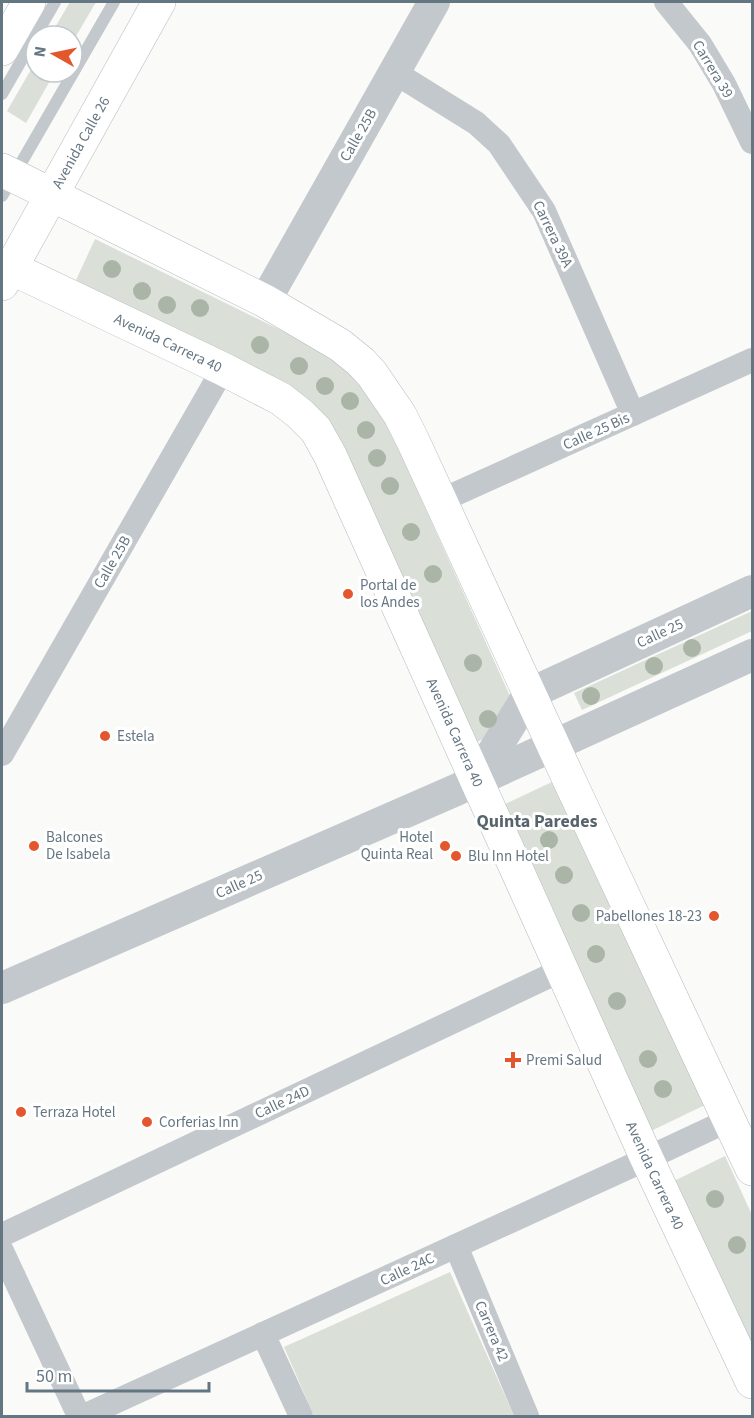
<svg xmlns="http://www.w3.org/2000/svg" width="754" height="1418" viewBox="0 0 754 1418" font-family="'Source Sans 3',sans-serif">
  <style>
    .green { fill: #dadfd7 }
    .lines { fill: none; stroke-linecap: round; stroke-linejoin: round }
    .secondary-casing { stroke: #b3babf; stroke-width: 34 }
    .primary-casing { stroke: #b5babe; stroke-width: 34 }
    .service { stroke: #c3c8cc; stroke-width: 12 }
    .minor { stroke: #c3c8cc; stroke-width: 24 }
    .tertiary { stroke: #c3c8cc; stroke-width: 32 }
    .secondary { stroke: #fff; stroke-width: 33 }
    .primary { stroke: #fff; stroke-width: 33 }
    .tree { fill: #aab4a7 }
    .poi-dot { fill: #e4572e; stroke: #fff; stroke-width: 2 }
    .labels { text-anchor: middle; stroke-width: 6; stroke-linejoin: round; paint-order: stroke }
    .street-label { font-size: 15px; fill: #657683; stroke: #fff }
    .poi-label { font-size: 15px; fill: #657683; stroke: #fff; text-anchor: start }
    .quarter-label { font-size: 18px; font-weight: bold; fill: #57646e; stroke: #fff }
  </style>
  <rect width="100%" height="100%" fill="#fafaf8"/>
  <!-- green -->
  <g class="green">
    <path d="M70 2H96L72 43V36H50Z"/>
    <path d="M36 61V72H55L26 123 7 111Z"/>
    <path d="M95 239 305 342 346 369 379 406 510 696 490 735 472 745 281 385 76 280Z"/>
    <path d="M752 611V631L582 710 574 693Z"/>
    <path d="M556 780 705 1105 651 1131 503 805Z"/>
    <path d="M725 1156 752 1215V1350L674 1181Z"/>
    <path d="M450 1272 514 1416H314L284 1347Z"/>
  </g>
  <g class="lines">
    <defs>
      <g id="secondary">
        <path d="M2 170 265 301 340 345 361 362 372 374 400 415 413 441 572 786 752 1169"/>
        <path id="s1" d="M11 268 223 369 281 399 300 414 316 430 330 455 647 1159 752 1382"/>
      </g>
      <g id="primary">
        <path d="M2 49 29 2"/>
        <path id="s2" d="M2 284 159 2"/>
      </g>
    </defs>
    <!-- secondary casing -->
    <use href="#secondary" class="secondary-casing"/>
    <!-- primary casing -->
    <use href="#primary" class="primary-casing"/>
    <!-- service -->
    <g class="service">
      <path d="M2 94 55 2"/>
      <path d="M2 196 114 2"/>
    </g>
    <!-- minor -->
    <g class="minor">
      <path d="M666 2 700 44 724 84 752 142"/>
      <path d="M394 72 476 123 499 144 544 211 633 414"/>
      <path d="M440 501 752 360"/>
      <path d="M2 754 223 369"/>
      <path d="M2 1235 562 970"/>
      <path d="M456 1246 527 1416"/>
      <path d="M2 1251 79 1416"/>
      <path d="M263 1334 301 1416"/>
      <path d="M84 1416 631 1166 729 1120"/>
    </g>
    <!-- tertiary -->
    <g class="tertiary">
      <path d="M265 301 434 2"/>
      <path d="M476 780 529 694 752 591"/>
      <path d="M2 988 456 790 752 655"/>
    </g>
    <!-- secondary -->
    <use href="#secondary" class="secondary"/>
    <!-- primary -->
    <use href="#primary" class="primary"/>
  </g>
  <!-- trees -->
  <g class="tree">
    <circle cx="112" cy="269" r="9"/>
    <circle cx="142" cy="291" r="9"/>
    <circle cx="167" cy="305" r="9"/>
    <circle cx="200" cy="308" r="9"/>
    <circle cx="260" cy="345" r="9"/>
    <circle cx="299" cy="366" r="9"/>
    <circle cx="325" cy="386" r="9"/>
    <circle cx="350" cy="401" r="9"/>
    <circle cx="366" cy="430" r="9"/>
    <circle cx="377" cy="458" r="9"/>
    <circle cx="390" cy="486" r="9"/>
    <circle cx="411" cy="532" r="9"/>
    <circle cx="433" cy="574" r="9"/>
    <circle cx="692" cy="648" r="9"/>
    <circle cx="473" cy="663" r="9"/>
    <circle cx="654" cy="666" r="9"/>
    <circle cx="591" cy="696" r="9"/>
    <circle cx="488" cy="719" r="9"/>
    <circle cx="549" cy="840" r="9"/>
    <circle cx="564" cy="875" r="9"/>
    <circle cx="581" cy="913" r="9"/>
    <circle cx="596" cy="954" r="9"/>
    <circle cx="617" cy="1001" r="9"/>
    <circle cx="648" cy="1059" r="9"/>
    <circle cx="663" cy="1089" r="9"/>
    <circle cx="715" cy="1199" r="9"/>
    <circle cx="737" cy="1245" r="9"/>
  </g>
  <!-- markers -->
  <g class="poi-dot">
    <circle cx="348" cy="594" r="6"/>
    <circle cx="105" cy="736" r="6"/>
    <circle cx="34" cy="846" r="6"/>
    <circle cx="445" cy="846" r="6"/>
    <circle cx="456" cy="856" r="6"/>
    <circle cx="714" cy="916" r="6"/>
    <path d="M510 1051h6v6h6v6h-6v6h-6v-6h-6v-6h6z"/>
    <circle cx="21" cy="1112" r="6"/>
    <circle cx="147" cy="1122" r="6"/>
  </g>
  <g class="labels">
    <!-- street labels -->
    <g class="street-label">
      <text transform="translate(713 69) rotate(59)" y="5">Carrera 39</text>
      <text transform="translate(358 135) rotate(-60)" y="5">Calle 25B</text>
      <text dy="5" stroke="none"><textPath href="#s2" startOffset="162">Avenida Calle 26</textPath></text>
      <text transform="translate(553 234) rotate(64)" y="5">Carrera 39A</text>
      <text dy="5" stroke="none"><textPath href="#s1" startOffset="174">Avenida Carrera 40</textPath></text>
      <text transform="translate(596 431) rotate(-24)" y="5">Calle 25 Bis</text>
      <text transform="translate(112 562) rotate(-60)" y="5">Calle 25B</text>
      <text transform="translate(660 633) rotate(-25)" y="5">Calle 25</text>
      <text dy="5" stroke="none"><textPath href="#s1" startOffset="680">Avenida Carrera 40</textPath></text>
      <text transform="translate(239 884) rotate(-24)" y="5">Calle 25</text>
      <text transform="translate(282 1102) rotate(-25)" y="5">Calle 24D</text>
      <text dy="5" stroke="none"><textPath href="#s1" startOffset="1166">Avenida Carrera 40</textPath></text>
      <text transform="translate(407 1269) rotate(-25)" y="5">Calle 24C</text>
      <text transform="translate(492 1331) rotate(67)" y="5">Carrera 42</text>
    </g>
    <!-- poi labels -->
    <g class="poi-label">
      <text x="360" y="590">Portal de<tspan x="360" dy="17">los Andes</tspan></text>
      <text x="117" y="741">Estela</text>
      <text x="46" y="842">Balcones<tspan x="46" dy="17">De Isabela</tspan></text>
      <text x="433" y="842" text-anchor="end">Hotel<tspan x="433" dy="17">Quinta Real</tspan></text>
      <text x="468" y="861">Blu Inn Hotel</text>
      <text x="702" y="921" text-anchor="end">Pabellones 18-23</text>
      <text x="526" y="1065">Premi Salud</text>
      <text x="33" y="1117">Terraza Hotel</text>
      <text x="159" y="1127">Corferias Inn</text>
    </g>
    <!-- quarter labels -->
    <g class="quarter-label">
      <text x="537" y="827">Quinta Paredes</text>
    </g>
  </g>
  <!-- border -->
  <rect width="754" height="1418" fill="none" stroke="#657683" stroke-width="6"/>
  <!-- north arrow -->
  <g transform="translate(54 54) rotate(279)"><circle r="28" fill="#ffffff" stroke="#c1c8cd" stroke-width="1.5"/>
  <path d="M0-4.5L10 22L0 15L-10 22Z" fill="#e4572e"/>
  <text y="-9" font-size="16" font-weight="bold" text-anchor="middle" fill="#657683">N</text>
  </g>
  <!-- scale -->
  <path d="M27 1382v9h182v-9" fill="none" stroke="#657683" stroke-width="3"/>
  <text x="36" y="1382" font-size="18" fill="#657683" stroke="#ffffff" stroke-width="4.5" paint-order="stroke">50 m</text>
</svg>
